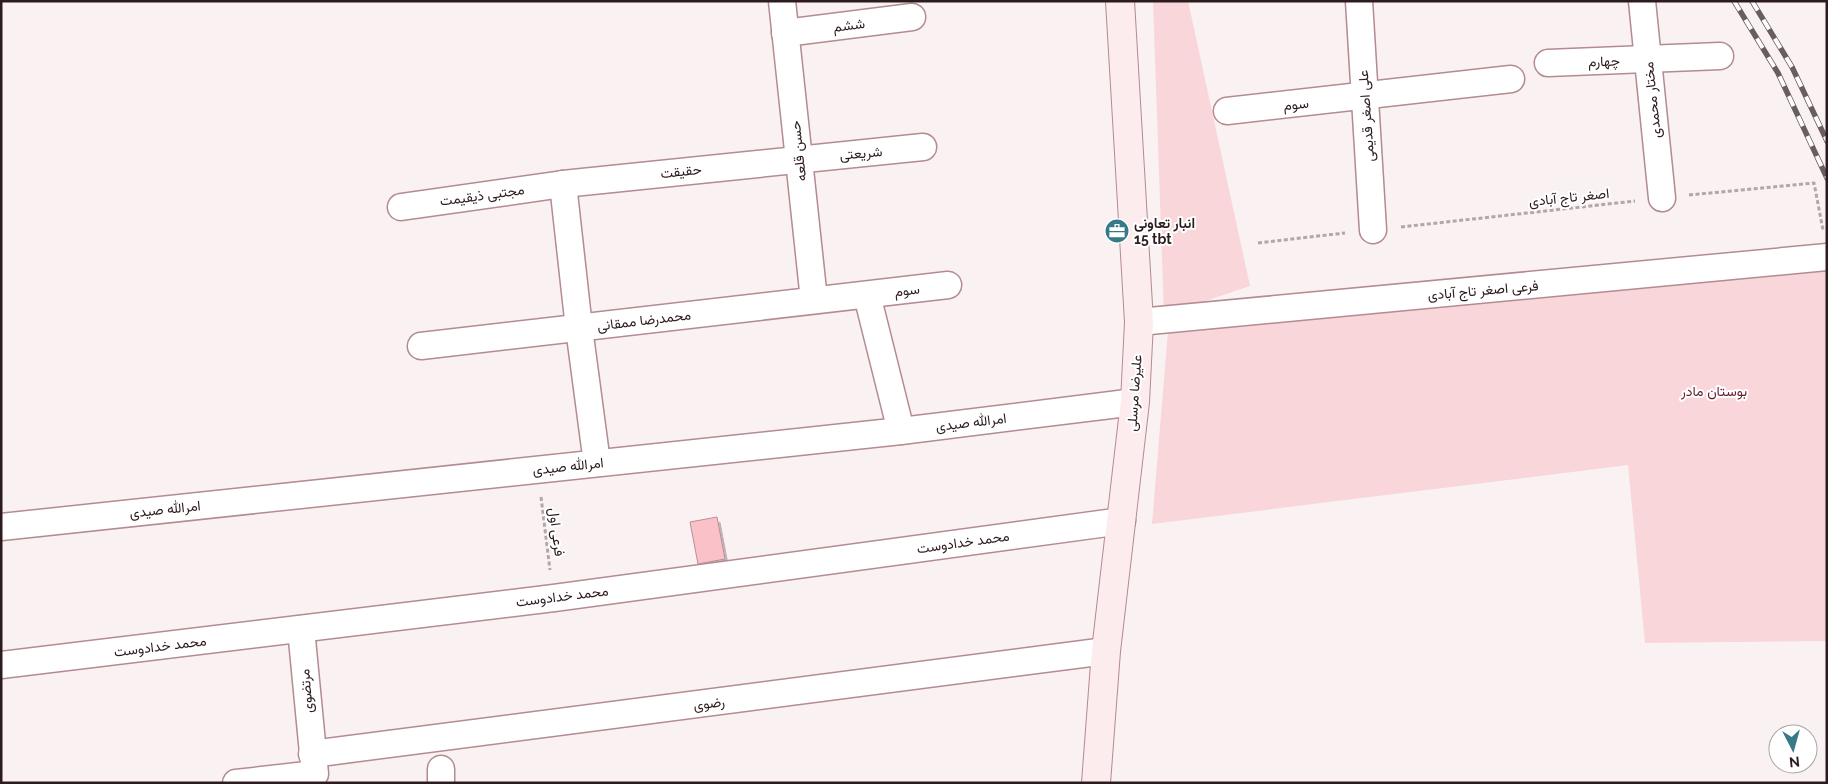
<svg xmlns="http://www.w3.org/2000/svg" width="1828" height="784" viewBox="0 0 1828 784" font-family="Raleway,Vazirmatn,sans-serif">
  <style>
    .green { fill: #f8d6da }
    .building { fill: #fac1c9; stroke: #b88f95; filter: url(#shadow) }
    .lines { fill: none; stroke-linecap: round; stroke-linejoin: round }
    .street-casing { stroke: #b38b91; stroke-width: 29 }
    .secondary-casing { stroke: #b38b91; stroke-width: 30 }
    .path { stroke: #b2a6a8; stroke-width: 3; stroke-dasharray: 4 2.5; stroke-linecap: butt }
    .street { stroke: #fff; stroke-width: 26 }
    .secondary { stroke: #fdecee; stroke-width: 28 }
    .rail-casing { stroke: #6a5d5f; stroke-width: 5.5 }
    .rail { stroke: #fff; stroke-width: 4; stroke-dasharray: 11; stroke-linecap: butt }
    .labels { text-anchor: middle; stroke-width: 4; stroke-linejoin: round; paint-order: stroke }
    .street-label { font-size: 14px; fill: #2c1c1f; stroke: #fff }
    .poi-label { font-size: 14px; font-weight: bold; fill: #2c1c1f; stroke: #fff; text-anchor: start }
    .park-label { font-size: 14px; fill: #611f2f; stroke: #fff }
  </style>
  <defs>
    <filter id="shadow"><feDropShadow dx="3" dy="5.5" stdDeviation="0" flood-color="#0004"/></filter>
  </defs>
  <rect width="100%" height="100%" fill="#faf1f2"/>
  <!-- green -->
  <g class="green">
    <path d="M1153 1H1188L1250 286 1164 315Z"/>
    <path d="M1827 267V641L1645 643 1628 465 1152 524 1168 331Z"/>
  </g>
  <!-- building -->
  <path class="building" d="M717 517 725 559 698 564 690 522Z"/>
  <g class="lines">
    <defs>
      <g id="street">
        <path d="M782 1 814 300"/>
        <path d="M1359 1 1373 230"/>
        <path d="M1642 1 1662 198"/>
        <path d="M785 33 912 17"/>
        <path d="M1548 63 1720 56"/>
        <path d="M1227 111 1511 79"/>
        <path d="M563 184 579 328 597 463"/>
        <path d="M401 207 563 184 923 147"/>
        <path d="M867 295 901 431"/>
        <path d="M1139 322 1827 257"/>
        <path d="M421 346 948 285"/>
        <path d="M1 527 901 431 1135 402"/>
        <path d="M1 665 554 598 1122 521"/>
        <path d="M312 754 1106 651"/>
        <path d="M236 783 315 774 301 629"/>
        <path d="M441 783V769"/>
      </g>
      <path id="secondary" d="M1096 783 1106 651 1135 402 1139 322 1120 1"/>
    </defs>
    <!-- street casing -->
    <use href="#street" class="street-casing"/>
    <!-- secondary casing -->
    <use href="#secondary" class="secondary-casing"/>
    <!-- path -->
    <g class="path">
      <path d="M1689 195 1814 183 1823 230"/>
      <path d="M1401 227 1635 201"/>
      <path d="M1258 243 1345 233"/>
      <path d="M541 497 550 570"/>
    </g>
    <!-- street -->
    <use href="#street" class="street"/>
    <!-- secondary -->
    <use href="#secondary" class="secondary"/>
    <defs>
      <g id="rail">
        <path d="M1734 1 1778 73 1827 178"/>
        <path d="M1752 1 1792 67 1827 141"/>
      </g>
    </defs>
    <!-- rail casing -->
    <use href="#rail" class="rail-casing"/>
    <!-- rail -->
    <use href="#rail" class="rail"/>
  </g>
  <!-- icons -->
  <defs>
    <symbol id="office-disc" viewBox="-11 -11 22 22"><circle r="9.5" fill="#367989" stroke="#fff"/><path d="M-6-3h4V-5.5h4V-3h4V5H-6ZM-1-4.5V-3h2v-1.5ZM-6 0V1H6V0Z" fill="#fff"/></symbol>
  </defs>
  <g fill-rule="evenodd">
    <use href="#office-disc" x="1103" y="217" width="28" height="28"/>
  </g>
  <g class="labels">
    <!-- street labels -->
    <g class="street-label">
      <text transform="translate(849 25) rotate(-7)" y="5">ششم</text>
      <text transform="translate(1604 61) rotate(-2)" y="5">چهارم</text>
      <text transform="translate(1652 100) rotate(-96)" y="5">مختار محمدی</text>
      <text transform="translate(1296 104) rotate(-6)" y="5">سوم</text>
      <text transform="translate(1366 116) rotate(-94)" y="5">علی اصغر قدیمی</text>
      <text transform="translate(798 151) rotate(-96)" y="5">حسن قلعه</text>
      <text transform="translate(861 153) rotate(-5)" y="5">شریعتی</text>
      <text transform="translate(681 171) rotate(-6)" y="5">حقیقت</text>
      <text transform="translate(482 195) rotate(-8)" y="5">مجتبی ذیقیمت</text>
      <text transform="translate(1569 197) rotate(-6)" y="5">اصغر تاج آبادی</text>
      <text transform="translate(907 290) rotate(-7)" y="5">سوم</text>
      <text transform="translate(1483 290) rotate(-5)" y="5">فرعی اصغر تاج آبادی</text>
      <text transform="translate(644 320) rotate(-7)" y="5">محمدرضا ممقانی</text>
      <text transform="translate(1134 393) rotate(-86)" y="5">علیرضا مرسلی</text>
      <text transform="translate(971 422) rotate(-7)" y="5">امرالله صیدی</text>
      <text transform="translate(568 466) rotate(-6)" y="5">امرالله صیدی</text>
      <text transform="translate(165 509) rotate(-6)" y="5">امرالله صیدی</text>
      <text transform="translate(557 532) rotate(83)" y="5">فرعی اول</text>
      <text transform="translate(963 542) rotate(-8)" y="5">محمد خدادوست</text>
      <text transform="translate(562 596) rotate(-7)" y="5">محمد خدادوست</text>
      <text transform="translate(160 646) rotate(-7)" y="5">محمد خدادوست</text>
      <text transform="translate(306 691) rotate(-95)" y="5">مرتضوی</text>
      <text transform="translate(709 703) rotate(-7)" y="5">رضوی</text>
    </g>
    <!-- poi labels -->
    <g class="poi-label">
      <text x="1134" y="228">انبار تعاونی<tspan x="1134" dy="16">15 tbt</tspan></text>
    </g>
    <!-- park labels -->
    <g class="park-label">
      <text x="1714" y="396">بوستان مادر</text>
    </g>
  </g>
  <!-- border -->
  <rect width="1828" height="784" fill="none" stroke="#2c1c1f" stroke-width="5"/>
  <!-- north arrow -->
  <g transform="translate(1793 749) rotate(174)"><circle r="24" fill="#ffffff" stroke="#aba4a5"/>
  <path d="M0-4L9 19L0 12L-9 19Z" fill="#367989"/>
  <text y="-8" font-size="14" font-weight="bold" text-anchor="middle" fill="#2c1c1f">N</text>
  </g>
</svg>
